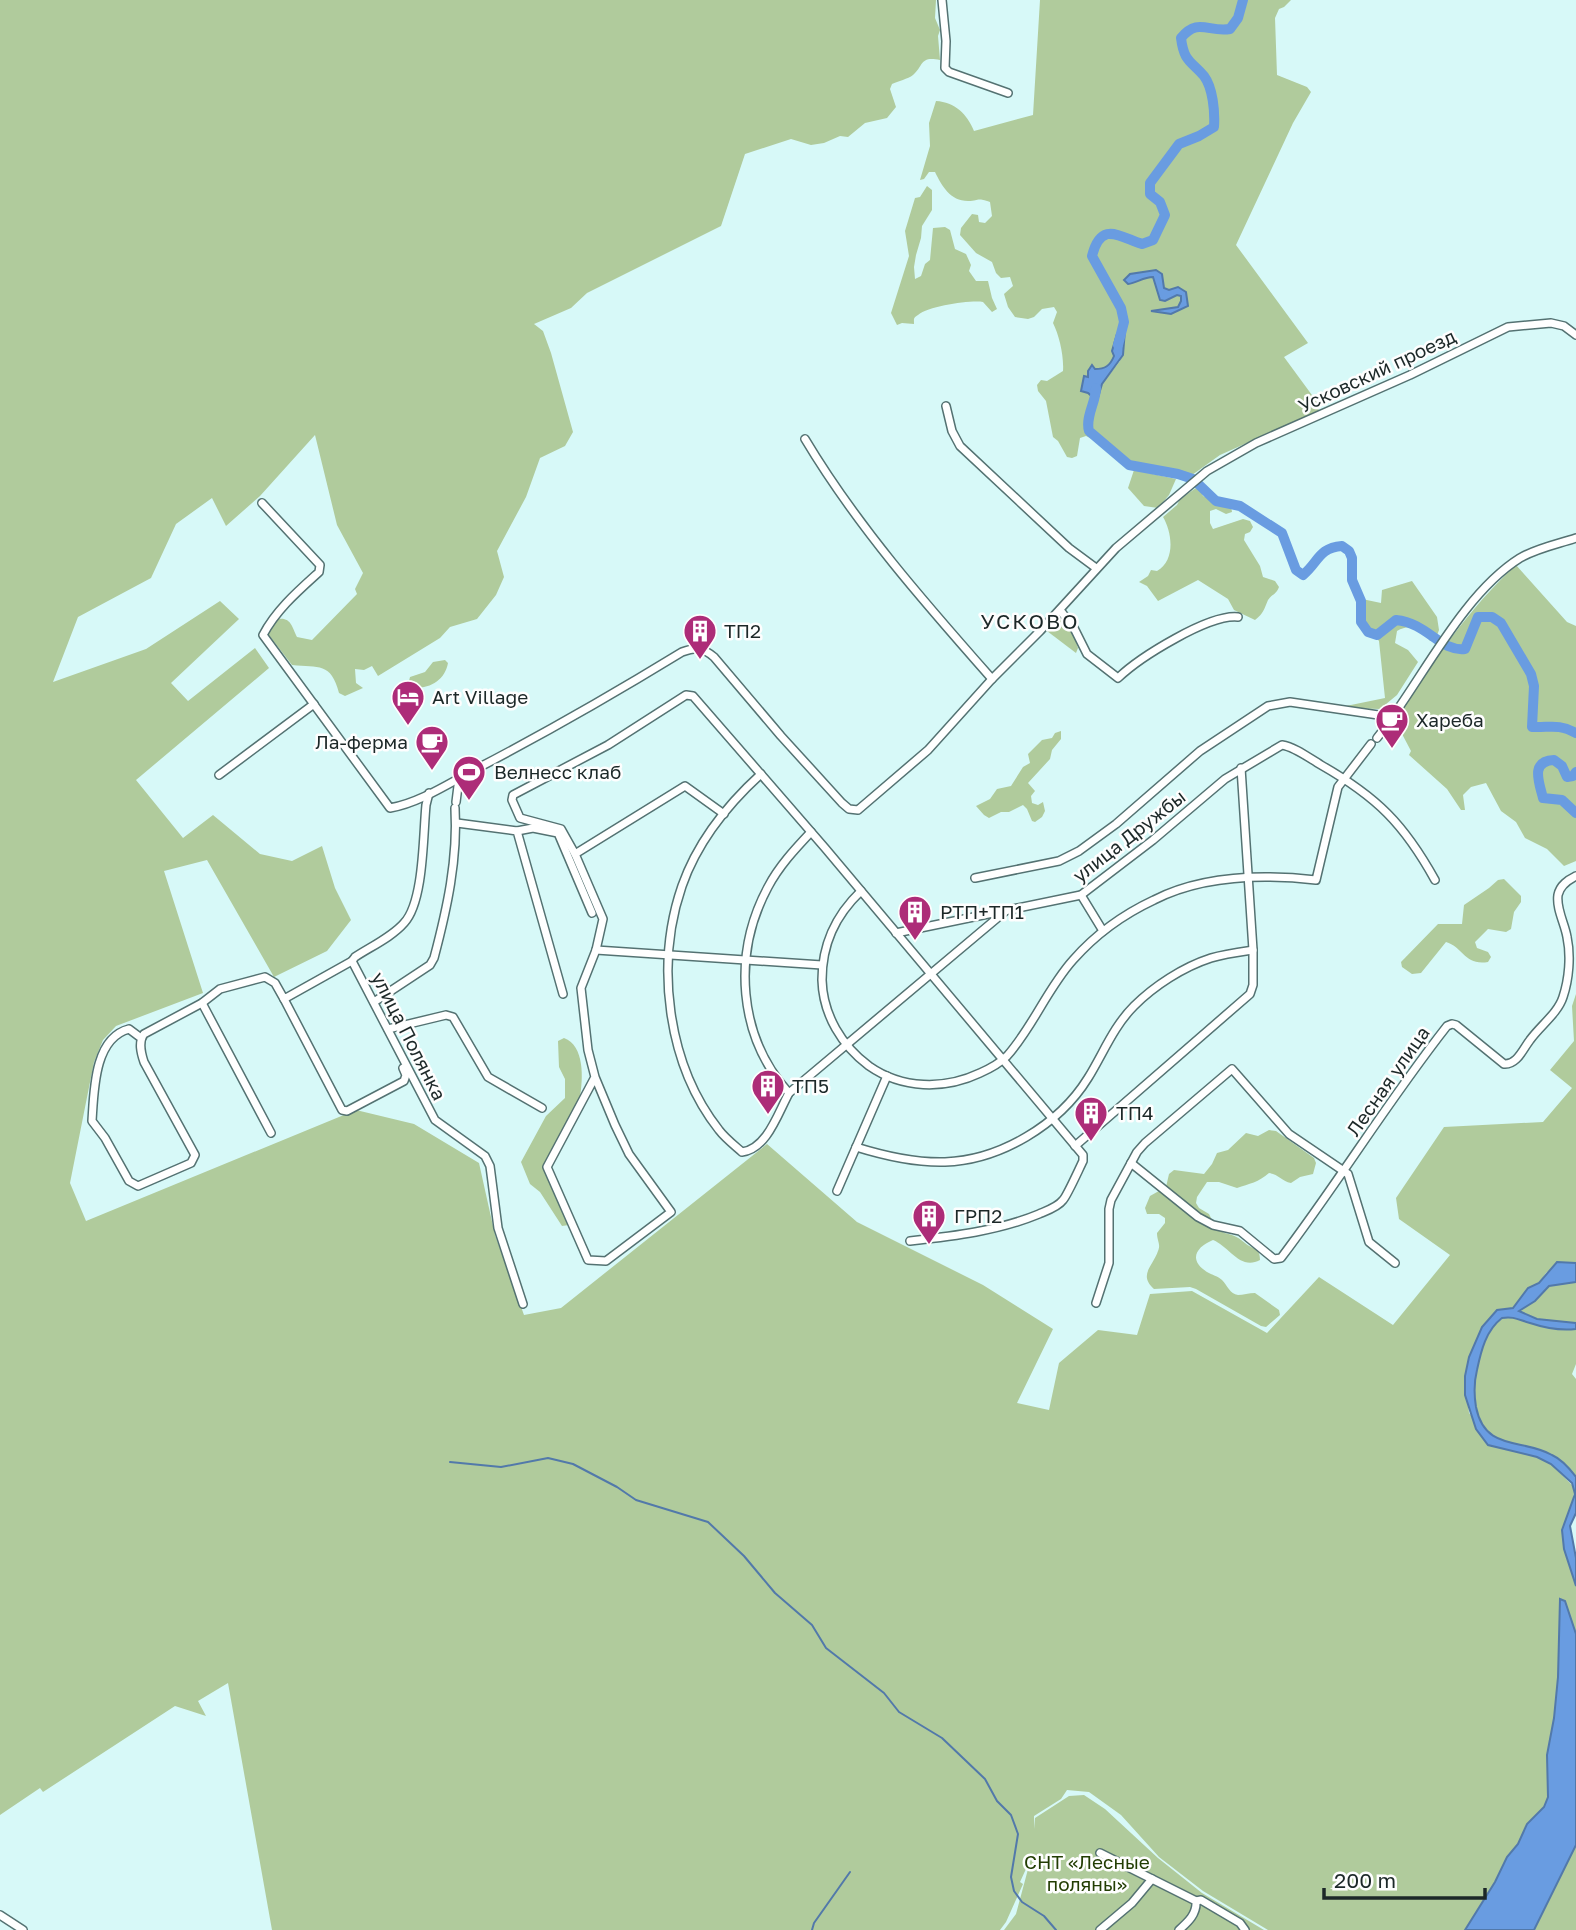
<svg xmlns="http://www.w3.org/2000/svg" width="1576" height="1930" viewBox="0 0 1576 1930" font-family="'Golos Text',sans-serif">
  <style>
    .green { fill: #b0cb9c; fill-rule: evenodd }
    .water { fill: #699ce1; stroke: #5279aa; stroke-width: 2 }
    .lines { fill: none; stroke-linecap: round; stroke-linejoin: round }
    .stream { stroke: #5279aa; stroke-width: 2 }
    .river { stroke: #699ce1; stroke-width: 10 }
    .minor-casing { stroke: #547272; stroke-width: 10 }
    .minor { stroke: #fff; stroke-width: 7 }
    .labels { text-anchor: middle; stroke-width: 5; stroke-linejoin: round; paint-order: stroke }
    .street-label { font-size: 19px; fill: #1c2828; stroke: #fefefe }
    .poi-label { font-size: 19px; fill: #1c2828; stroke: #fefefe; text-anchor: start }
    .park-label { font-size: 19px; fill: #223d03; stroke: #fefefe }
    .neighbourhood-label { font-size: 21px; letter-spacing: 2px; fill: #1c2828; stroke: #fefefe }
  </style>
  <rect width="100%" height="100%" fill="#d7f9f8"/>
  <!-- green -->
  <g class="green">
    <path d="M0 0H936L935 18 940 30 938 36 940 60C919 56 924 66 913 75 908 79 898 81 892 84L890 89 896 107 887 118 865 123 848 137 840 136 824 143 811 145 791 139 745 154 721 226 587 293 571 308 534 324 543 331 551 353 573 432 565 446 540 458 526 497 497 551 504 577 496 595 477 619 450 627 440 638 378 676 372 666 364 670 355 669 356 683 363 688 345 696 339 693C331 662 319 668 292 665L268 634 278 619C291 617 292 627 297 637L312 640 357 594 355 589 363 573 337 525 315 435 260 496 226 526 212 498 176 524 151 578 78 617 53 682 146 649 220 601 239 619 171 683 188 701 255 648 269 668 136 780 183 838 213 815 260 854 292 861 322 846 335 888 351 920 327 951 274 977 207 860 164 871 203 993 116 1026 103 1040 94 1062 70 1183 86 1221 356 1110 414 1124 479 1163 495 1235 524 1315 561 1308 767 1144 857 1222 983 1285 1053 1329 1017 1403 1049 1410 1059 1363 1098 1330 1137 1335 1150 1294 1192 1291 1267 1333 1319 1277 1393 1325 1450 1255 1399 1219 1396 1198 1444 1127 1543 1122 1572 1088 1550 1070 1574 1041 1572 1006 1576 994V1263L1560 1262 1546 1273 1539 1283 1528 1288 1513 1308 1497 1310 1482 1327 1469 1357 1465 1376 1469 1413 1500 1448 1537 1457 1551 1464 1575 1488 1564 1549 1576 1586V1634L1565 1601 1560 1599 1558 1677 1554 1718 1547 1755 1548 1797 1544 1807 1527 1824 1518 1844 1507 1858 1495 1882 1465 1930H1268L1203 1891 1159 1857 1121 1815 1089 1792 1067 1790 1061 1799 1034 1816V1829L1035 1818 1069 1796 1084 1795 1105 1809 1158 1858 1202 1893 1264 1930H1004L1016 1914 1031 1858 1020 1882 1023 1884 1006 1922 1000 1930H272L228 1683 198 1701 206 1716 175 1706 43 1792 40 1788 0 1815Z"/>
    <path d="M1040 0H1291L1284 7 1279 9 1275 18 1277 75 1307 87 1311 92 1293 123 1236 245 1308 343 1284 357 1320 406 1318 411 1220 455 1192 475 1136 464 1118 454 1102 440 1096 441 1086 436 1080 438 1077 456 1072 458 1067 457 1058 441 1053 437 1046 401 1038 391 1037 385 1041 380 1047 381 1063 371C1064 355 1059 335 1053 323L1057 312 1054 307 1042 309 1034 317 1028 319 1015 317 1008 307 1004 294 1013 286 1010 277 1001 278 996 273 992 262 976 253 960 235 961 228 972 214 978 215 979 222 985 223 992 216 990 202C975 197 980 201 968 201 950 201 942 186 935 172H929L924 179 920 180 930 146 929 123 936 101C955 102 967 114 974 131L1033 115ZM1124 331 1120 361 1102 384 1097 401 1083 386 1084 376 1088 377 1092 366 1095 369C1105 369 1110 366 1114 356L1112 351 1118 334Z"/>
    <path d="M927 186 932 190V210L922 226 921 238 916 255 914 267 915 279 921 276 925 264 930 260 933 228 945 227 950 230 955 249 966 254 971 265 969 271 976 281H988L992 298 997 309 992 312 983 302C970 300 929 306 918 315 913 318 914 319 914 324L902 323 897 325 891 313 909 256 905 231 915 198 920 197Z"/>
    <path d="M1134 470 1176 479 1169 495 1158 508 1144 506 1128 488Z"/>
    <path d="M1196 488 1201 490 1203 496 1231 506 1232 512 1226 514 1216 509 1210 511V523L1213 529 1243 519 1250 521 1253 527 1250 532 1245 534 1244 540 1260 566 1263 577 1275 581 1279 587C1276 595 1272 594 1268 600 1264 609 1264 613 1255 620L1234 610 1228 599 1198 580 1158 601 1147 586 1139 582 1148 576 1151 570 1157 571C1176 560 1172 532 1163 517L1177 505 1180 499Z"/>
    <path d="M1516 565 1567 622 1576 626V861L1564 866 1547 849 1525 838 1516 822 1501 811 1486 783 1471 787 1463 795 1465 810H1461L1447 789 1409 755 1411 751 1401 732 1406 726 1397 716C1433 662 1468 609 1516 565Z"/>
    <path d="M1412 581 1437 617 1439 630 1436 638 1430 641C1421 629 1411 623 1397 631L1395 643 1408 650 1418 662 1397 695 1380 709 1345 708 1346 706 1385 698 1379 641 1363 623 1362 599 1381 603 1382 590Z"/>
    <path d="M1061 616 1073 633 1078 648 1076 653 1047 631Z"/>
    <path d="M445 660 448 663C445 679 432 688 415 688L409 681 410 677 425 672 433 662Z"/>
    <path d="M1061 731V739L1052 750 1050 759 1028 783 1035 791 1031 796 1032 803 1038 805 1043 802 1045 811 1042 817 1035 822 1032 821 1027 809 1023 805 1009 812H1001L989 818 984 815 976 806 990 799 997 789 1011 786 1023 767 1030 763 1028 754 1042 740 1052 738 1055 733Z"/>
    <path d="M1504 879 1521 896V902L1514 912 1511 929 1506 932 1488 929 1475 942 1477 948 1488 952 1491 957 1488 962C1465 966 1463 947 1446 942L1421 973 1412 974 1402 967 1401 962 1438 924H1462L1464 905 1489 888 1498 880Z"/>
    <path d="M564 1038C585 1046 583 1079 580 1097L546 1162 569 1225 562 1226 540 1192 530 1184 521 1162 546 1116 565 1098V1079L559 1067 558 1041Z"/>
    <path d="M1269 1130 1276 1131 1314 1158 1316 1163 1313 1174 1300 1177 1291 1183C1282 1181 1278 1174 1269 1173 1259 1182 1249 1184 1237 1188L1219 1182H1207L1197 1197 1196 1203 1199 1208 1209 1214 1217 1230C1231 1236 1233 1233 1245 1243 1253 1250 1260 1247 1260 1260 1240 1271 1229 1246 1213 1240 1196 1247 1188 1260 1207 1272 1212 1275 1218 1276 1222 1280 1227 1285 1230 1294 1238 1295 1243 1295 1249 1293 1255 1293L1279 1310 1280 1315 1266 1327 1261 1326 1196 1289 1190 1287 1154 1289C1138 1275 1153 1266 1158 1251 1161 1244 1157 1241 1157 1233L1165 1223V1218L1159 1214H1147L1145 1208 1150 1196 1166 1187 1169 1174 1174 1170 1204 1174 1212 1164 1217 1153 1228 1150 1246 1133 1258 1136Z"/>
    <path d="M1576 1282V1323L1537 1319 1518 1310 1535 1301 1549 1286Z"/>
    <path d="M1510 1316 1527 1322 1567 1330 1576 1329V1364L1572 1374 1576 1379V1477C1570 1469 1561 1459 1552 1455 1520 1437 1485 1453 1476 1406 1472 1387 1476 1364 1483 1347 1489 1333 1495 1319 1510 1316Z"/>
    <path d="M1576 1845V1930H1534Z"/>
  </g>
  <!-- water -->
  <g class="water">
    <path d="M1156 270 1162 274 1164 288 1169 290 1178 287 1186 292 1188 306 1171 314 1151 311 1178 307 1181 301V296L1177 295 1165 301 1160 300 1153 277C1143 277 1137 283 1128 284L1124 280 1130 274Z"/>
    <path d="M1125 330 1123 355 1102 384 1097 401 1088 393 1081 391 1084 376 1088 377V371L1092 365 1095 369C1105 369 1110 366 1114 356L1112 351 1117 334Z"/>
    <path d="M1557 1262 1576 1263V1282L1549 1286 1535 1301 1519 1311 1537 1319 1576 1323V1329C1560 1331 1545 1328 1530 1323 1519 1320 1514 1316 1502 1318 1486 1330 1481 1351 1477 1370 1474 1382 1474 1395 1476 1407 1485 1452 1522 1438 1552 1455 1561 1459 1570 1469 1576 1477V1513L1570 1526 1576 1558V1586L1564 1549 1562 1530 1575 1494 1572 1483 1551 1464 1537 1457 1488 1445 1476 1429 1465 1395V1376L1469 1357 1482 1327 1497 1310 1513 1308 1528 1288 1539 1283Z"/>
    <path d="M1560 1599 1565 1601 1576 1634V1845L1534 1930H1465L1495 1882 1507 1857 1518 1844 1527 1824 1544 1807 1548 1797 1547 1755 1554 1718 1558 1677Z"/>
  </g>
  <g class="lines">
    <!-- stream -->
    <g class="stream">
      <path d="M450 1462 501 1467 548 1458 573 1464 617 1487 636 1500 708 1522 744 1556 775 1593 812 1625 826 1648 884 1693 899 1712 942 1738 985 1779 997 1801 1011 1815 1018 1834 1011 1877 1014 1891 1022 1902 1044 1916 1056 1930"/>
      <path d="M812 1930 814 1923 850 1872"/>
    </g>
    <!-- river -->
    <g class="river">
      <path d="M1118 345 1124 322 1121 308 1092 256C1101 221 1118 236 1142 244L1153 240 1165 215 1160 202 1150 194V183L1179 144 1199 136 1214 127C1215 112 1213 88 1204 76 1191 61 1184 62 1181 38 1198 17 1209 33 1230 29L1238 18 1243 0"/>
      <path d="M1096 388C1096 402 1085 417 1089 431L1129 465 1178 474 1193 479 1216 501 1240 506 1282 533 1296 570 1303 575C1319 562 1318 548 1342 546L1349 551 1352 558V580L1361 601V622L1368 632 1377 635 1396 620C1428 623 1440 652 1465 649L1478 617H1492L1501 623 1531 674 1534 686 1532 727C1550 728 1557 723 1576 733"/>
      <path d="M1576 772 1573 776 1567 777 1562 766 1554 760C1530 761 1539 782 1543 798L1562 800 1576 813"/>
    </g>
    <defs>
      <g id="minor">
        <path d="M942 0 946 41 945 68 949 72 1008 93"/>
        <path d="M946 406 952 431 960 446 1069 548 1096 568"/>
        <path d="M805 439C857 526 925 603 992 679"/>
        <path d="M262 503 320 565 319 572C298 591 276 610 263 635L390 808C420 803 451 782 478 768 547 732 615 693 682 652 696 647 702 647 714 657L781 736 842 803 849 809 858 810 928 750 992 679 1040 631 1116 548 1207 471 1256 443 1410 375 1508 327 1551 323 1564 326 1576 335"/>
        <path d="M1060 610 1074 628 1087 654 1118 678C1140 657 1209 614 1238 617"/>
        <path d="M1377 738C1420 684 1461 595 1520 558 1537 548 1558 544 1576 538"/>
        <path d="M761 774C727 805 697 843 682 886 655 964 667 1064 719 1130 725 1138 734 1145 742 1152 767 1149 778 1113 789 1093L1008 909"/>
        <path d="M219 775 314 704"/>
        <path d="M456 802 459 778"/>
        <path d="M457 823 517 831 563 994"/>
        <path d="M517 831 533 828 558 833 592 913"/>
        <path d="M575 854 561 829 520 818 512 800 513 795 608 745 686 695 693 696 825 848 1083 1155V1161C1079 1169 1067 1196 1063 1200 1058 1207 1046 1211 1039 1214 998 1231 954 1236 910 1241"/>
        <path d="M975 878 1059 861 1079 851 1116 824 1200 751 1268 706 1290 702 1392 717"/>
        <path d="M861 891C835 916 822 944 822 980 823 1015 842 1046 869 1066 902 1089 944 1090 980 1073 989 1069 1000 1063 1007 1056 1033 1027 1047 989 1073 960 1095 935 1124 914 1154 900 1203 875 1262 874 1316 880L1338 787 1371 744"/>
        <path d="M1081 895 1103 931"/>
        <path d="M896 933 1081 895 1153 840 1225 779 1282 745C1295 747 1309 758 1321 765 1377 797 1404 824 1435 880"/>
        <path d="M596 950 822 965"/>
        <path d="M352 961 435 1120 485 1156 490 1166 498 1228 523 1304"/>
        <path d="M284 999 342 1110 347 1111 404 1081 406 1075 403 1068"/>
        <path d="M374 1002 430 965 434 958C447 909 458 859 455 808"/>
        <path d="M202 1003 271 1133"/>
        <path d="M388 1029 446 1015 453 1017 488 1077 542 1108"/>
        <path d="M141 1038 129 1029C94 1038 94 1091 92 1121L105 1138 129 1181 138 1186 191 1163 195 1155 144 1062C141 1053 138 1042 144 1034L202 1003 220 989 265 977 275 983 284 999 352 961 355 957C370 947 392 937 404 923 424 902 423 835 426 805L429 793"/>
        <path d="M595 1077 547 1167 588 1260 606 1261 671 1212 629 1154 615 1125 595 1077 588 1050 581 988 596 950 603 919 575 854 685 786 724 814"/>
        <path d="M789 1093C738 1037 732 954 768 887 779 866 795 849 811 832"/>
        <path d="M1075 1146 1250 994 1253 985V950L1241 768"/>
        <path d="M856 1147C885 1156 914 1163 945 1162 1000 1160 1059 1125 1088 1078 1103 1054 1113 1027 1134 1006 1154 986 1183 967 1211 958 1224 954 1239 952 1253 950"/>
        <path d="M1131 1163 1198 1217 1213 1225 1240 1231 1274 1259 1281 1258C1338 1183 1388 1101 1447 1026L1452 1024 1456 1025 1504 1064C1517 1065 1523 1049 1530 1040 1540 1026 1558 1013 1563 997 1569 979 1571 956 1567 937 1565 924 1556 909 1558 895 1560 885 1568 880 1576 876"/>
        <path d="M837 1191 887 1076"/>
        <path d="M1096 1303 1109 1263V1209L1111 1200 1137 1152 1145 1143 1232 1069 1289 1134 1348 1174 1369 1242 1395 1263"/>
        <path d="M1100 1853 1196 1901C1197 1914 1188 1922 1179 1930"/>
        <path d="M1196 1901 1201 1900 1240 1923 1245 1930"/>
        <path d="M0 1915 23 1930"/>
        <path d="M1100 1930 1132 1903 1152 1879"/>
      </g>
    </defs>
    <!-- minor casing -->
    <use href="#minor" class="minor-casing"/>
    <!-- minor -->
    <use href="#minor" class="minor"/>
  </g>
  <!-- icons -->
  <defs>
    <symbol id="building-pin" viewBox="-11 -11 22 30"><path d="M0 17L-7.5 6A9.5 9.5 0 1 1 7.5 6Z" fill="#ad2c78" stroke="#fefefe"/><path d="M-4-6H4V6H1V3H-1V6H-4ZM-2.5-4.3h1.7v1.8h-1.7ZM.8-4.3h1.7v1.8H.8ZM-2.5-1h1.7V.8h-1.7ZM.8-1h1.7V.8H.8Z" fill="#fff"/></symbol>
    <symbol id="hotel-pin" viewBox="-11 -11 22 30"><path d="M0 17L-7.5 6A9.5 9.5 0 1 1 7.5 6Z" fill="#ad2c78" stroke="#fefefe"/><path d="M-6-4.5h1.5V1H6V5H4.5V3h-9V5H-6ZM-4 0a1.8 1.8 0 1 1 3.6 0ZM.5 0V-2.5h3Q6-2.5 6 0Z" fill="#fff"/></symbol>
    <symbol id="cafe-pin" viewBox="-11 -11 22 30"><path d="M0 17L-7.5 6A9.5 9.5 0 1 1 7.5 6Z" fill="#ad2c78" stroke="#fefefe"/><path d="M-5.5-4.5H6V0H3Q3 3.5 0 3.5H-2.5Q-5.5 3.5-5.5 0ZM3-3.2v2h1.7v-2ZM-6 4.5H4V6H-6Z" fill="#fff"/></symbol>
    <symbol id="stadium-pin" viewBox="-11 -11 22 30"><path d="M0 17L-7.5 6A9.5 9.5 0 1 1 7.5 6Z" fill="#ad2c78" stroke="#fefefe"/><path d="M0-5a6.5 5 0 1 0 0 10a6.5 5 0 1 0 0-10ZM-3.5-1.8h7v3.6h-7Z" fill="#fff"/></symbol>
  </defs>
  <g fill-rule="evenodd">
    <use href="#building-pin" x="681" y="612" width="38" height="52"/>
    <use href="#hotel-pin" x="389" y="678" width="38" height="52"/>
    <use href="#cafe-pin" x="1373" y="701" width="38" height="52"/>
    <use href="#cafe-pin" x="413" y="723" width="38" height="52"/>
    <use href="#stadium-pin" x="450" y="753" width="38" height="52"/>
    <use href="#building-pin" x="896" y="893" width="38" height="52"/>
    <use href="#building-pin" x="749" y="1067" width="38" height="52"/>
    <use href="#building-pin" x="1072" y="1094" width="38" height="52"/>
    <use href="#building-pin" x="910" y="1197" width="38" height="52"/>
  </g>
  <g class="labels">
    <!-- street labels -->
    <g class="street-label">
      <text transform="translate(1377 371) rotate(-25)" y="7">Усковский проезд</text>
      <text transform="translate(1129 836) rotate(-38)" y="7">улица Дружбы</text>
      <text transform="translate(409 1036) rotate(63)" y="7">улица Полянка</text>
      <text transform="translate(1388 1081) rotate(-55)" y="7">Лесная улица</text>
    </g>
    <!-- poi labels -->
    <g class="poi-label">
      <text x="724" y="638">ТП2</text>
      <text x="432" y="704">Art Village</text>
      <text x="1416" y="727">Хареба</text>
      <text x="408" y="749" text-anchor="end">Ла-ферма</text>
      <text x="494" y="779">Велнесс клаб</text>
      <text x="940" y="919">РТП+ТП1</text>
      <text x="792" y="1093">ТП5</text>
      <text x="1116" y="1120">ТП4</text>
      <text x="954" y="1223">ГРП2</text>
    </g>
    <!-- park labels -->
    <g class="park-label">
      <text x="1087" y="1869">СНТ «Лесные<tspan x="1087" dy="22">поляны»</tspan></text>
    </g>
    <!-- neighbourhood labels -->
    <g class="neighbourhood-label">
      <text x="1030" y="629">УСКОВО</text>
    </g>
  </g>
  <!-- scale -->
  <path d="M1324 1888v10h161v-10" fill="none" stroke="#1c2828" stroke-width="3.5"/>
  <text x="1334" y="1888" font-size="21" fill="#1c2828" stroke="#fefefe" stroke-width="5" paint-order="stroke">200 m</text>
</svg>
